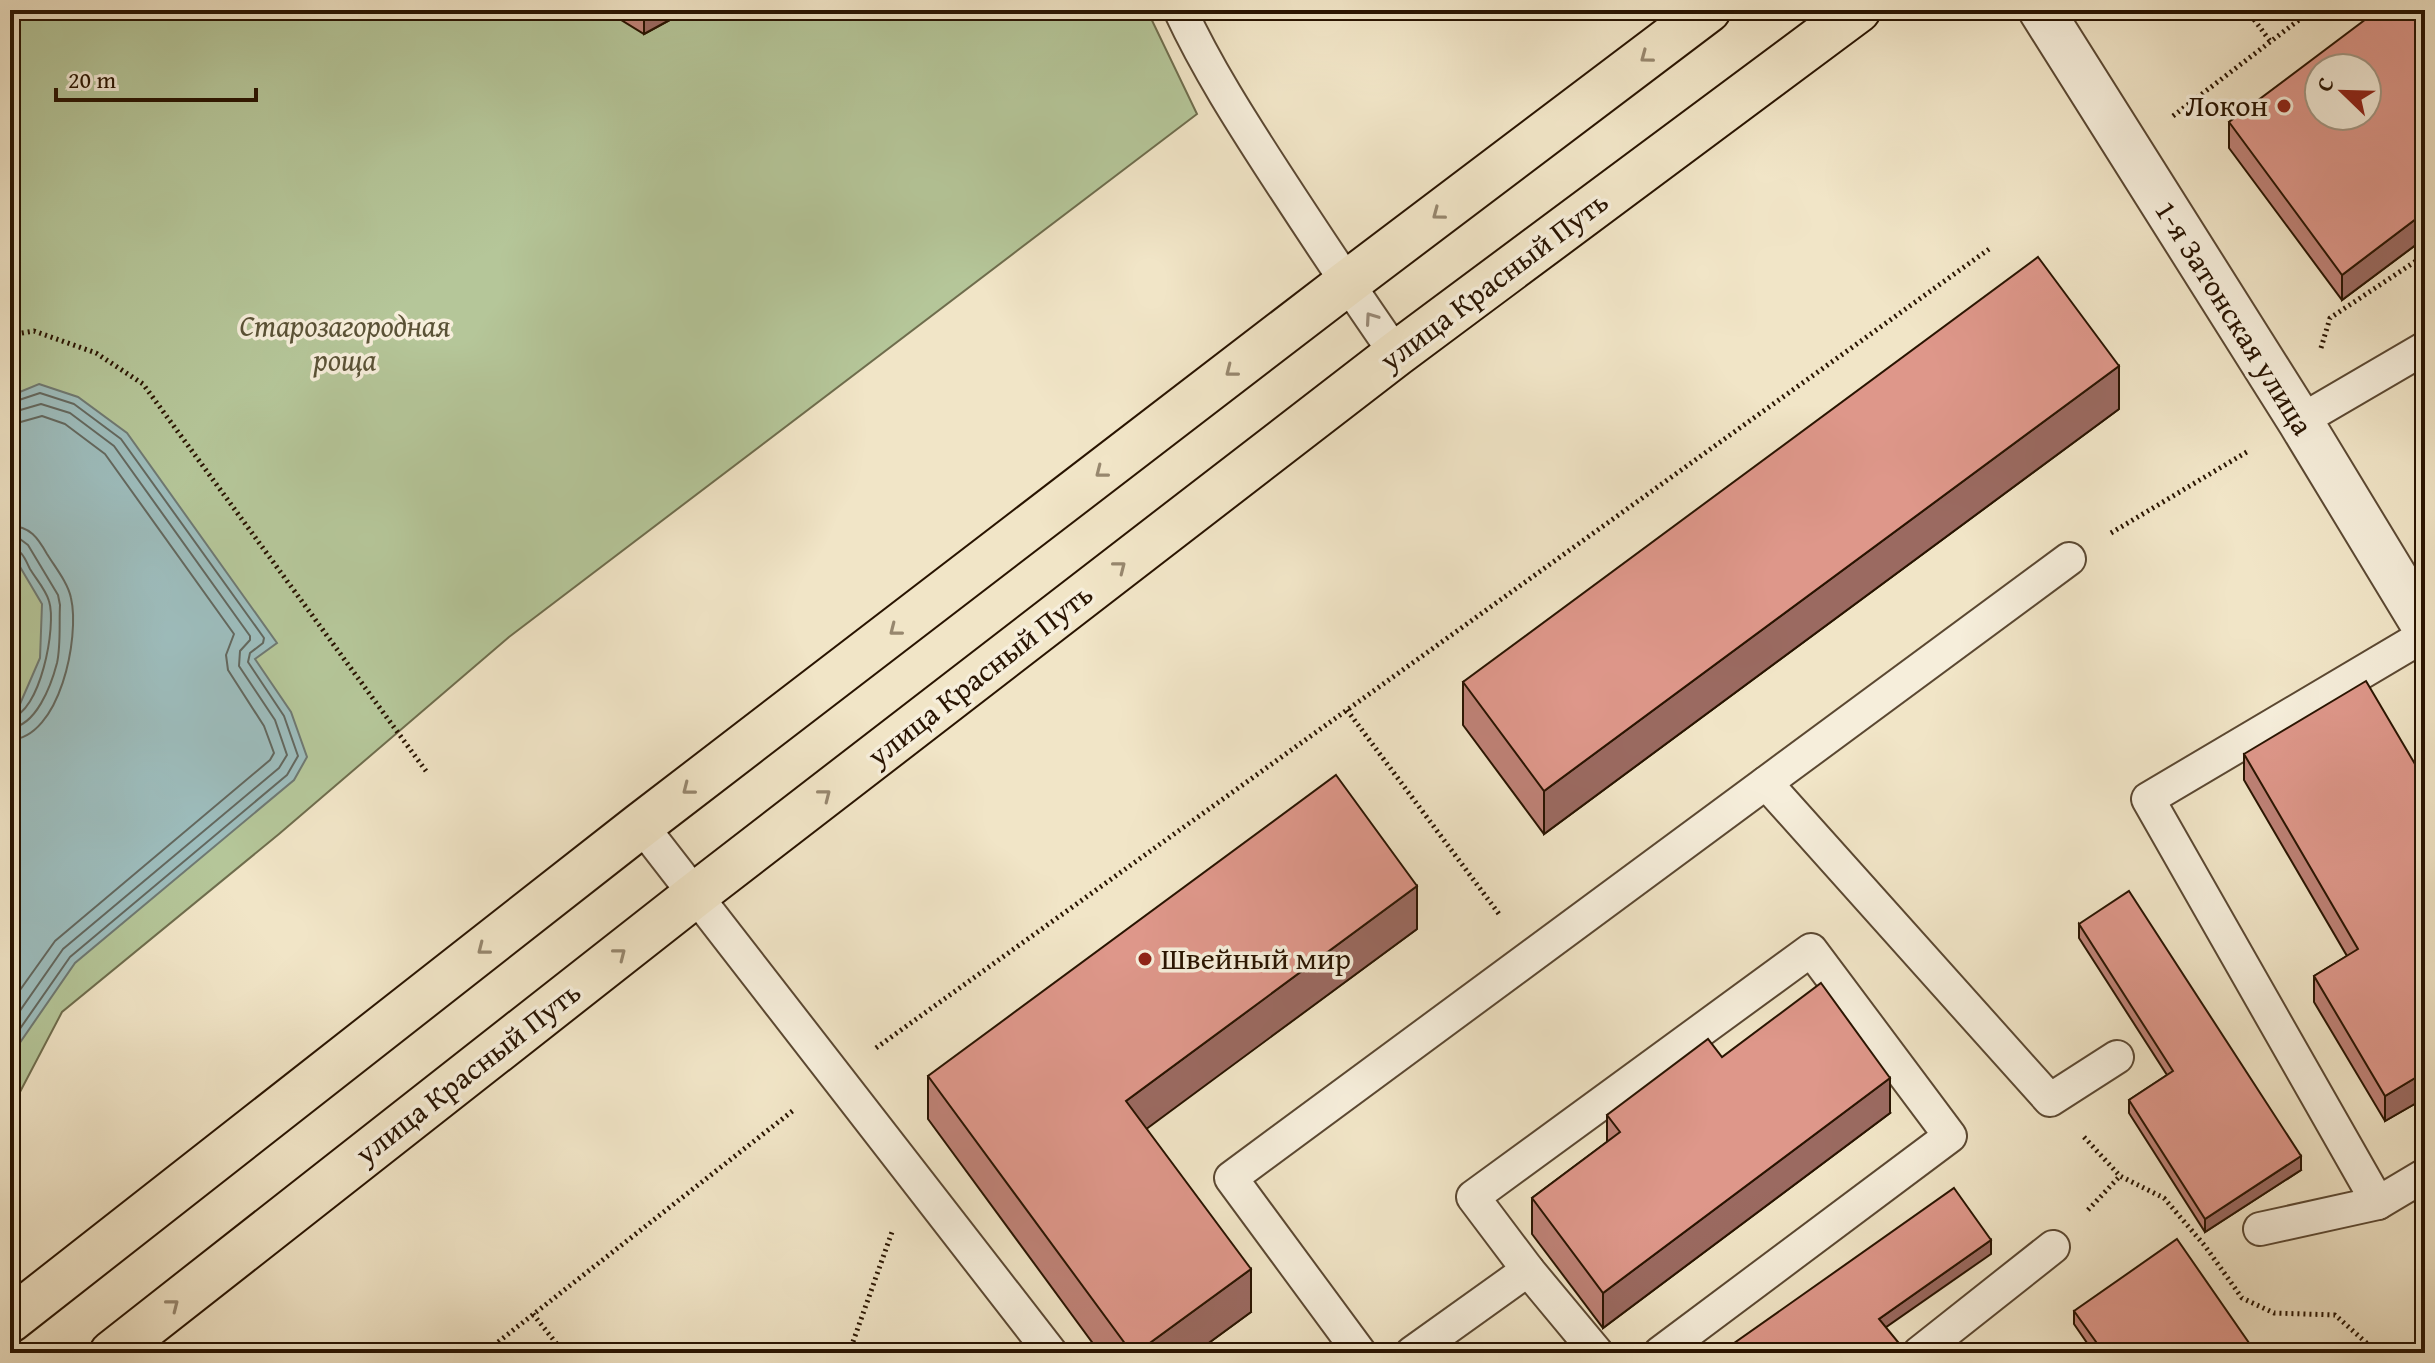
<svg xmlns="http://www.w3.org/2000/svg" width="2435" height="1363" viewBox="0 0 2435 1363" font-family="'Gentium Book Plus',serif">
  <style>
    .green { fill: #b5c699; stroke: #6f6d4d; stroke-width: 2 }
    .water { fill: #9dbdbd; stroke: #6f7972; stroke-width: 2 }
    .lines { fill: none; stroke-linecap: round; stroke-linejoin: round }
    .shore { stroke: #63685f; stroke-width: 2 }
    .service-casing { stroke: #5b4832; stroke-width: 36 }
    .minor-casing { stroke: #5b4832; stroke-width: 48 }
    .primary-casing { stroke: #291401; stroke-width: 48 }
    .path { stroke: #291401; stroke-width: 5; stroke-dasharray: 2 4; stroke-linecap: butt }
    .service { stroke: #f6eedb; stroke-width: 32 }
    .minor { stroke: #f6eedb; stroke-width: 44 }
    .primary { stroke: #f1e5c7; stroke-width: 44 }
    .wall { fill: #bf8277; stroke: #291401; stroke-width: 2 }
    .shaded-wall { fill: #9b6a61; stroke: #291401; stroke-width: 2 }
    .building { fill: #de978a; stroke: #291401; stroke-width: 2; fill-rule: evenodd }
    .oneway { stroke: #97876e }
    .oneway2 { stroke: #9a8c79 }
    .poi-dot { fill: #8f2418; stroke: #f6eedb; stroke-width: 3 }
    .labels { text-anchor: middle; stroke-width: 7; stroke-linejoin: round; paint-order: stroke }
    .poi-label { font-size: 30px; fill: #291401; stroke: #f6eedb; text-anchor: end }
    .street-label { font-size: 30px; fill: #291401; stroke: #f6eedb }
    .park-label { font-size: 30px; font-style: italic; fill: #5a5236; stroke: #f6eedb }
  </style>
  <rect width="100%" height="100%" fill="#f1e5c7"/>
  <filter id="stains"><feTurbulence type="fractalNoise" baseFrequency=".0025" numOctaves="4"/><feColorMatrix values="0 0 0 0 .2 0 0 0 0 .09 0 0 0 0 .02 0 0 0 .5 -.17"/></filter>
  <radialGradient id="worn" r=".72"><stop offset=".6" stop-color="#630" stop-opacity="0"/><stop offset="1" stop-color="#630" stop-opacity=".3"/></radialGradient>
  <!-- green -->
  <path class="green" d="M10 10H1147L1197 114 509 637 279 834 62 1012 10 1111Z"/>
  <!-- water -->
  <path class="water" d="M39 384 78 397 127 433 277 643 255 659 291 712 307 757 294 780 75 963 10 1057V712L20 704 40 658 42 604 10 550V396Z"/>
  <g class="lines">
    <!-- shore -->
    <g class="shore">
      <path d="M10 403 40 393 74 404 121 439 264 638 263 643 250 653 248 662 284 716 298 756 287 775 70 957 10 1043"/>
      <path d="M10 413 41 404 70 413 114 446 250 636V640L240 651 239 666 275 720 287 755 279 768 63 949 10 1025"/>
      <path d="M10 425 42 416 65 424 105 454 234 634 226 655 228 670 264 726 274 753 270 760 55 941 10 1004"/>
      <path d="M10 526C30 526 38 538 47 554 55 567 68 583 71 598 80 637 60 738 10 740"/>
      <path d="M10 538 20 539 28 545 58 595 60 605C59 623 61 645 57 663 51 686 36 726 10 728"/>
      <path d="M10 548C22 549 25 559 30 569 36 579 46 590 49 601 57 626 40 714 10 718"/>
    </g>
    <defs>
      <g id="service">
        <path d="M1180 10C1207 68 1241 121 1276 175 1315 235 1355 295 1396 354"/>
        <path d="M2300 421 2425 348"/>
        <path d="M2425 635 2148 799 2378 1203 2425 1175"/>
        <path d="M1766 783 2050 1100 2117 1057"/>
        <path d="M641 825 1051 1353"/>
        <path d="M2260 1229 2378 1203"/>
        <path d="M1360 1353 1231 1178 2069 559"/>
        <path d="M1412 1353 1528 1270"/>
        <path d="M1597 1353 1528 1270 1473 1197 1811 950 1950 1136 1660 1353"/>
        <path d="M1919 1353 2053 1247"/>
      </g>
      <path id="minor" d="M2041 10 2300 421 2425 627"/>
      <g id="primary">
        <path d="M10 1320 641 825 1347 283 1708 10"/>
        <path d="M112 1353 695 895 1396 354 1858 10"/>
      </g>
    </defs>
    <!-- service casing -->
    <use href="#service" class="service-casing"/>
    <!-- minor casing -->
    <use href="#minor" class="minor-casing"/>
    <!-- primary casing -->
    <use href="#primary" class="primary-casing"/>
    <!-- path -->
    <g class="path">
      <path d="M2247 10 2270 41"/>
      <path d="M2173 116 2312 10"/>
      <path d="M10 335 34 331 96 353 143 384 426 771"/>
      <path d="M2321 348 2330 318 2425 255"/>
      <path d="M2111 533 2250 450"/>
      <path d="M1347 710 1499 914"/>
      <path d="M876 1048 1992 247"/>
      <path d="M2084 1137 2120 1176 2164 1198 2205 1246 2242 1298 2274 1313 2335 1315 2378 1353"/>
      <path d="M2088 1210 2120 1176"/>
      <path d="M533 1314 564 1353"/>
      <path d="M493 1346 499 1353"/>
      <path d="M484 1353 795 1109"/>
      <path d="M849 1353 892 1232"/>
    </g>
    <!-- service -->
    <use href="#service" class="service"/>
    <!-- minor -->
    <use href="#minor" class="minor"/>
    <!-- primary -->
    <use href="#primary" class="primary"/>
  </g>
  <!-- wall -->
  <g class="wall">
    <path d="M605 10H688L644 34Z"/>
    <path d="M2425 10V238L2342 300 2229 148V122Z"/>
    <path d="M2119 409 1544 834 1463 725V682Z"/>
    <path d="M2244 754 2425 781V1098L2385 1121 2314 1002V976L2347 956 2244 780Z"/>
    <path d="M2079 924 2301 1170 2205 1232 2129 1113V1100L2167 1075 2079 938Z"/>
    <path d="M1417 929 1146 1128 1251 1312 1195 1353H1100L928 1119V1076Z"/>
    <path d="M1722 1057 1890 1113 1603 1328 1532 1234V1198L1607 1142V1115Z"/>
    <path d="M2074 1311 2256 1353H2094L2074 1324Z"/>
  </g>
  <!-- shaded-wall -->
  <g class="shaded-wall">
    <path d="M644 10H688L644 34Z"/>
    <path d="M2425 212V238L2342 300V275Z"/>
    <path d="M2119 366V409L1544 834V791Z"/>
    <path d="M1417 886V929L1126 1144V1101Z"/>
    <path d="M2425 1072V1098L2385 1121V1096Z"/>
    <path d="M1890 1078V1113L1603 1328V1293Z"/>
    <path d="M2301 1156V1170L2205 1232V1219Z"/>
    <path d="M1991 1240V1254L1879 1332V1319Z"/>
    <path d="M1251 1269V1312L1195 1353H1136Z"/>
  </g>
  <!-- building -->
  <g class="building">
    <path d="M2378 10H2425V212L2342 275 2229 122ZM2319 68H2367V116H2319Z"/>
    <path d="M2038 257 2119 366 1544 791 1463 682Z"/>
    <path d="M2366 681 2425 781V1072L2385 1096 2314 976 2358 949 2244 754Z"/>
    <path d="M1336 775 1417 886 1126 1101 1251 1269 1136 1353H1132L928 1076Z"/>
    <path d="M2129 891 2301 1156 2205 1219 2129 1100 2173 1071 2079 924Z"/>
    <path d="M1821 983 1890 1078 1603 1293 1532 1198 1620 1132 1607 1115 1708 1039 1722 1057Z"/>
    <path d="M1954 1188 1991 1240 1879 1319 1907 1353H1720Z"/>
    <path d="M2177 1239 2256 1353H2104L2074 1311Z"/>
  </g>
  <!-- one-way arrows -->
  <defs><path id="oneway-chevron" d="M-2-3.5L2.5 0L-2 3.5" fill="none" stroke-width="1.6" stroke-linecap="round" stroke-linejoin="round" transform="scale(2)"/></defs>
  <g class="oneway">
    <use href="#oneway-chevron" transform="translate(1646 57) rotate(143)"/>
    <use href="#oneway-chevron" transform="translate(1438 214) rotate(143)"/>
    <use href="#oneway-chevron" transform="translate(1231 371) rotate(142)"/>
    <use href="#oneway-chevron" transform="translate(1101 472) rotate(142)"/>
    <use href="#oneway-chevron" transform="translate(1120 567) rotate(-38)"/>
    <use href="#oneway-chevron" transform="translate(895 630) rotate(142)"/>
    <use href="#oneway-chevron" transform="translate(688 789) rotate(142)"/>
    <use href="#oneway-chevron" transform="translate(825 795) rotate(-38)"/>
    <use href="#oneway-chevron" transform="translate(483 949) rotate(142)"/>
    <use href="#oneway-chevron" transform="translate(620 954) rotate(-38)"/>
    <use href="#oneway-chevron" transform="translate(173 1305) rotate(-38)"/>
  </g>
  <use class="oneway2" href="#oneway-chevron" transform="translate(1371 318) rotate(-125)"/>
  <!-- markers -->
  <g class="poi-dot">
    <circle cx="2284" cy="106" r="8"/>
    <circle cx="1145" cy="959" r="8"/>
  </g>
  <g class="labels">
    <!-- poi labels -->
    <g class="poi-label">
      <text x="2268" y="116">Локон</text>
      <text x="1161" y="969" text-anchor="start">Швейный мир</text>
    </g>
    <!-- street labels -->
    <g class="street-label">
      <text transform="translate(1494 281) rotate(-37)" y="10">улица Красный Путь</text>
      <text transform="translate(2234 318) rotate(58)" y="10">1-я Затонская улица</text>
      <text transform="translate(980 675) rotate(-38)" y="10">улица Красный Путь</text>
      <text transform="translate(468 1073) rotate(-38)" y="10">улица Красный Путь</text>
    </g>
    <!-- park labels -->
    <g class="park-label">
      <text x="345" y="336">Старозагородная<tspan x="345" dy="34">роща</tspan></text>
    </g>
  </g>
  <!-- margin -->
  <rect width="2435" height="1363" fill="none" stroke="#f1e5c7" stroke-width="40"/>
  <rect x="12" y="12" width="2411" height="1339" fill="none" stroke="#291401" stroke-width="4"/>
  <rect x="20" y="20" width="2395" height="1323" fill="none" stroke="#291401" stroke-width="2"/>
  <!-- north arrow -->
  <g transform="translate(2343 92) rotate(293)"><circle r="38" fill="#f6eedb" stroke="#a49784" stroke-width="2"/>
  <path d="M0-6L14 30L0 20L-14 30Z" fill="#8f2418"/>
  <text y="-12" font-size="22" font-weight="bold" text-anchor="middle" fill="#291401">С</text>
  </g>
  <!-- scale -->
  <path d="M56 88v12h200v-12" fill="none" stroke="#291401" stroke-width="4"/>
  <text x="68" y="88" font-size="24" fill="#291401" stroke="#f6eedb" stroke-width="6" paint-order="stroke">20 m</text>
  <rect width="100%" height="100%" filter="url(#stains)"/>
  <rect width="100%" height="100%" fill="url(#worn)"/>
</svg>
